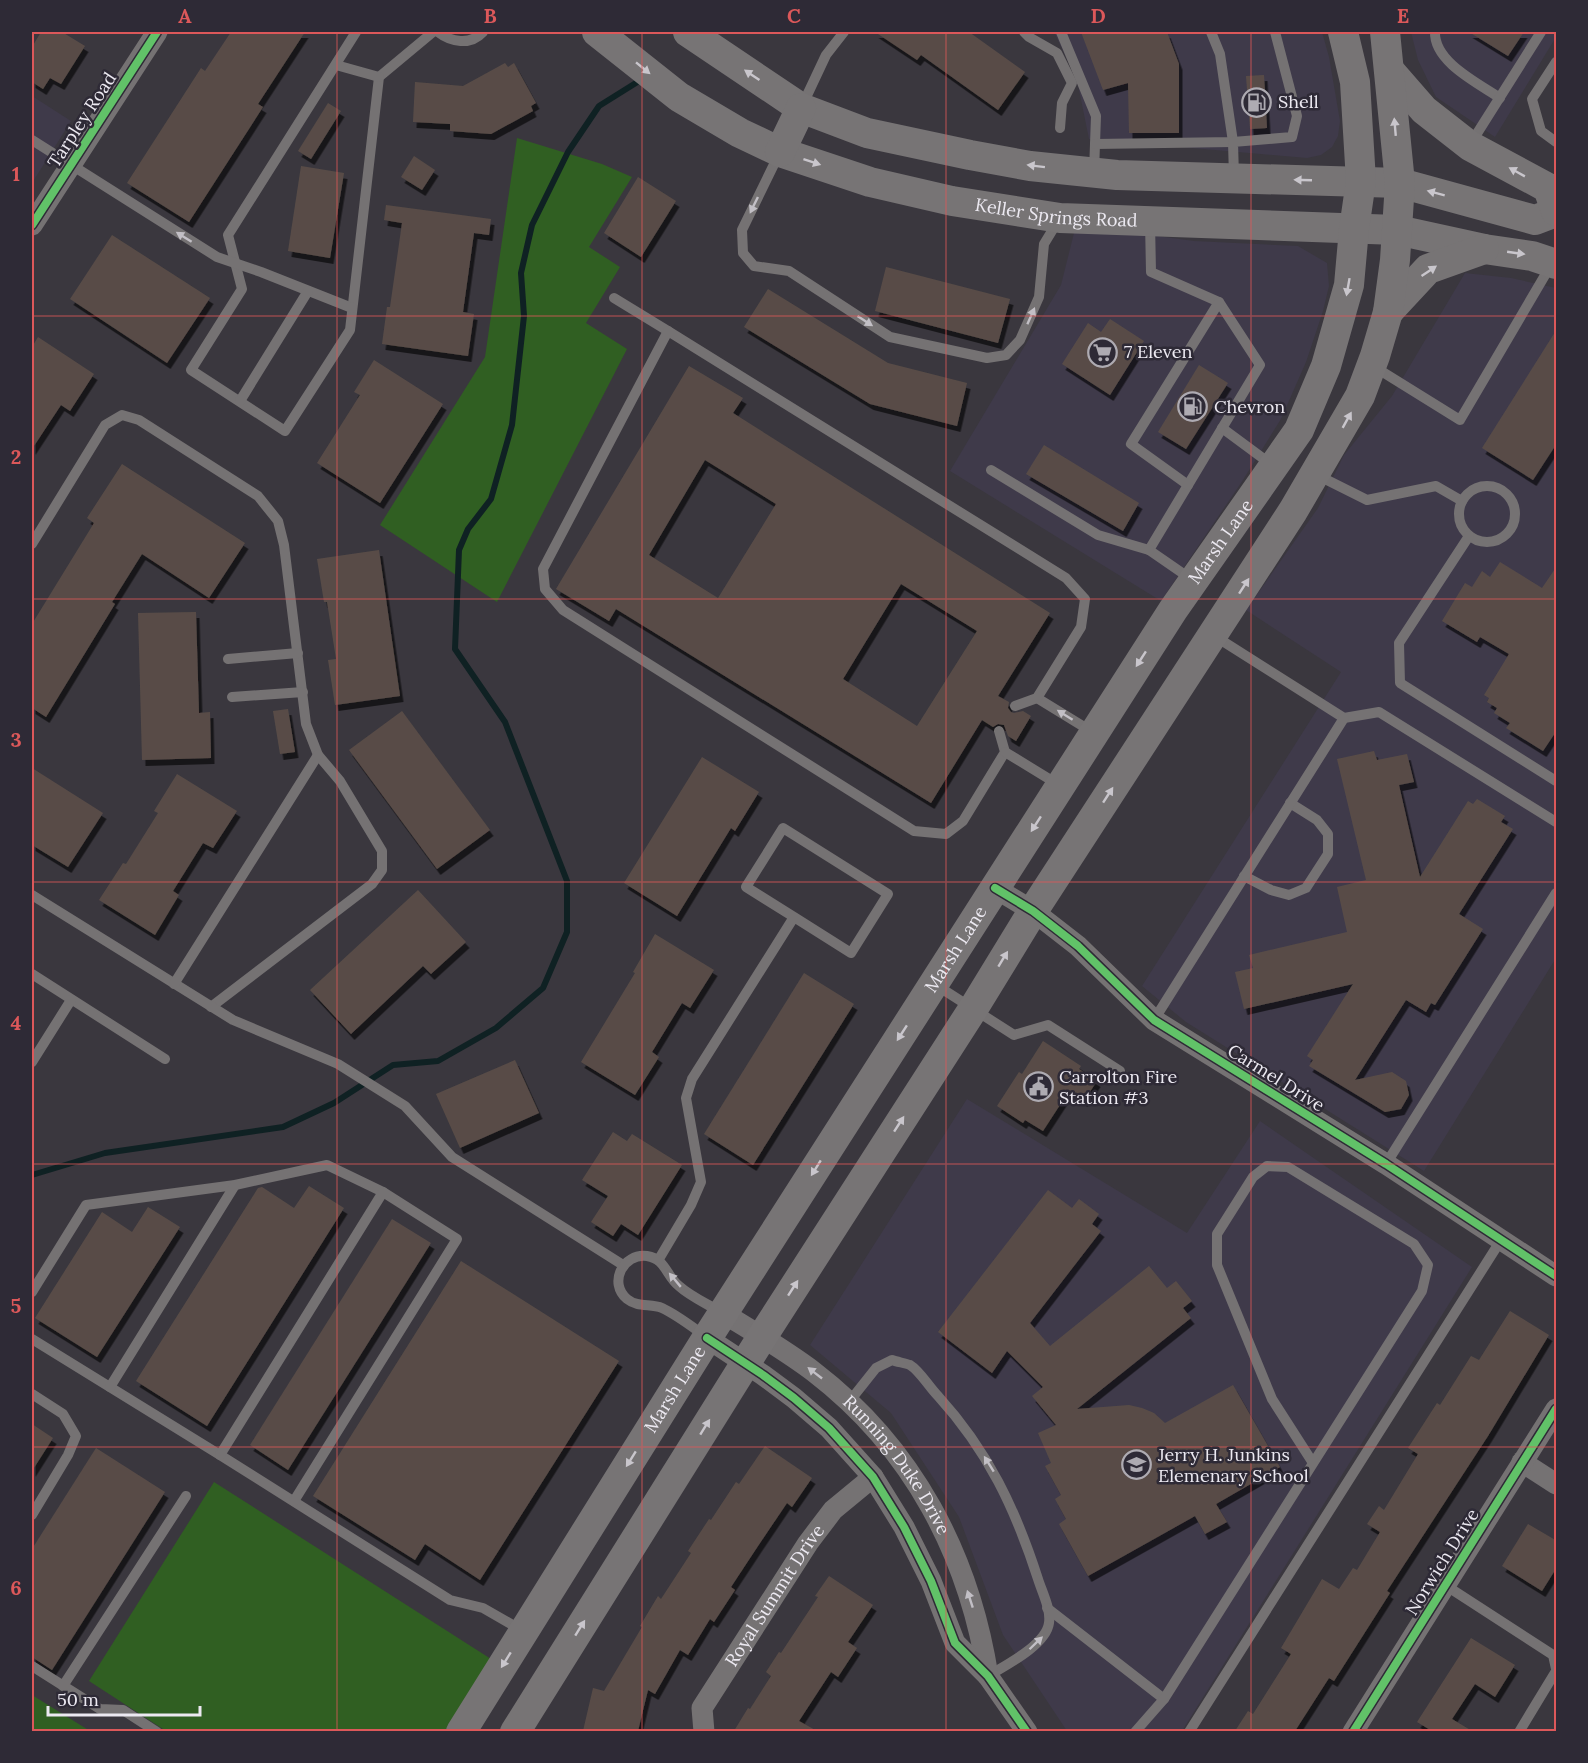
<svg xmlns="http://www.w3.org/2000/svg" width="1588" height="1763" viewBox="0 0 1588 1763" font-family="Lora,serif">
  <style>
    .built { fill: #3f3a4a }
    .green { fill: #305f22 }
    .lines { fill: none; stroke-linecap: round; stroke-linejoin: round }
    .stream { stroke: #0f2123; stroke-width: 6 }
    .building { fill: #584c47; fill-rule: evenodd; filter: url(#shadow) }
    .lane { stroke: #757273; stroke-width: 10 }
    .street { stroke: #757273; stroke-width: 21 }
    .secondary { stroke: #777475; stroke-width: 30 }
    .cycleway-casing { stroke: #2e2a36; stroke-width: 11 }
    .cycleway { stroke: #61c268; stroke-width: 8 }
    .oneway { fill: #c9c6cc }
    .oneway2 { fill: #c2bfc5 }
    .grid { fill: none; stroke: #dc585a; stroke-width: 1.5; stroke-opacity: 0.55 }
    .labels { text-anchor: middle; stroke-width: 5; stroke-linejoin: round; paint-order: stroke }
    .poi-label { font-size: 18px; fill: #ece9f1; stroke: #2e2a36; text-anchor: start }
    .street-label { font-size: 18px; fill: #ece9f1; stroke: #2e2a36 }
    .neatline { fill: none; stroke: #dc585a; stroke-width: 2 }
    .grid-label { font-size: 20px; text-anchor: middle; font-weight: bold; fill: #dc585a }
  </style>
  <defs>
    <filter id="shadow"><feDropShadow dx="3.5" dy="6" stdDeviation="0" flood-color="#0009"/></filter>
  </defs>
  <rect width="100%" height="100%" fill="#3a373e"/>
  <!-- built -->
  <g class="built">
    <path d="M1054 32H1322L1329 57 1340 121 1338 136 1332 147 1321 155 1307 158 1089 139 1077 80Z"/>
    <path d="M1411 32H1556V37L1495 137 1436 97 1418 60Z"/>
    <path d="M32 96 71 121 32 183Z"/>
    <path d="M1076 225 1194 241 1298 246 1327 263 1329 286 1323 311 1306 362 1281 419 1241 483 1161 601 950 471 1061 285Z"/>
    <path d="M1465 273 1511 278 1556 288V958L1424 1171 1186 1022 1142 986 1341 672 1246 610 1318 508 1344 455 1392 396Z"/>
    <path d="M967 1099 1187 1233 1260 1121 1472 1267 1182 1731H1067L1003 1635 959 1517 891 1413 810 1345Z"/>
  </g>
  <!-- green -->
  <g class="green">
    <path d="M517 138 602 164 632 177 589 247 620 267 586 323 627 349 497 602 380 525 485 357Z"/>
    <path d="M214 1482 491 1659 446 1731H166L89 1681Z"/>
    <path d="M32 1695 90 1731H32Z"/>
  </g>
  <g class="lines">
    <!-- stream -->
    <path class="stream" d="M32 1175 105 1153 283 1127 334 1103 393 1065 438 1061 496 1028 543 988 567 932V881L505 722 455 649 459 550 468 529 491 499 512 425 524 316 521 273 532 225 568 152 599 106 639 81"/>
  </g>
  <!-- building -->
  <g class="building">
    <path d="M41 32H62L85 46 61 84 50 78 43 89 32 82V47Z"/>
    <path d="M231 32H305L258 104 263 107 189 222 127 183 201 68 205 71Z"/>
    <path d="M875 32H969L1025 72 998 110 921 55 917 60Z"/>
    <path d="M1081 32H1167L1179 64V133H1129L1128 83 1103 90Z"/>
    <path d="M1469 32H1524L1508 56Z"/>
    <path d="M505 63 508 67 514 63 536 103 531 106 533 111 491 134 450 131V124L413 122 415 82 463 86Z"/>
    <path d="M1264 75 1267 128 1250 129 1246 76Z"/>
    <path d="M328 103 341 111 311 159 298 151Z"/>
    <path d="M414 156 435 170 422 190 401 177Z"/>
    <path d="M301 166 344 173 330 258 288 251Z"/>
    <path d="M638 177 676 201 641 257 604 233Z"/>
    <path d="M386 205 491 219 489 235 474 233 463 312 474 314 468 356 382 344 387 307H390L402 223 384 220Z"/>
    <path d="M112 235 210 298 167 363 70 299Z"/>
    <path d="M886 267 1010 299 998 343 875 311Z"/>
    <path d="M768 289 888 363 967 383 957 426 870 404 744 327Z"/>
    <path d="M1110 319 1144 341 1110 395 1062 364 1088 323 1101 332Z"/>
    <path d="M1557 329V443L1533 480 1482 448Z"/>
    <path d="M38 337 94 374 70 411 61 405 32 449V347Z"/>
    <path d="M374 360 443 404 380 503 317 463 360 395 354 392Z"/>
    <path d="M1199 365 1228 383 1186 449 1158 432Z"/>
    <path d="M689 366 743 398 733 413 1050 613 998 696 1009 702 1008 708 1011 712 1014 713 1023 711 1031 716 1016 741 1008 736 1004 725 998 724 993 727 982 720 931 803 616 609 609 621 556 589ZM705 460 776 504 718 598 649 555ZM901 584 977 631 917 726 843 679Z"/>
    <path d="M1044 445 1139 503 1123 531 1026 474Z"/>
    <path d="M122 464 245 543 209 598 142 554 112 602 115 604 46 717 32 708V624L94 523 87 518Z"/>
    <path d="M379 550 400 696 335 705 328 660 336 659 327 602H324L317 559Z"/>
    <path d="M1500 562 1542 588 1557 566V730L1543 751 1506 728 1510 723 1494 713 1497 708 1487 702 1489 698 1484 695 1509 654 1480 637 1477 642 1442 621 1465 583 1472 587 1482 571 1490 577Z"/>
    <path d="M196 612 199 713 210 712 211 758 142 760 138 613Z"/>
    <path d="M288 709 295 752 280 754 273 711Z"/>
    <path d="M402 711 490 830 437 869 349 750Z"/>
    <path d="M1374 751 1377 760 1407 754 1414 782 1399 785 1420 877 1468 801 1473 804 1477 799 1505 816 1501 822 1513 829 1459 914 1483 929 1435 1005 1431 1003 1426 1012 1406 1000 1355 1080 1392 1072 1406 1081 1409 1095 1401 1109 1385 1112 1309 1066 1313 1060 1307 1056 1353 984 1244 1009 1235 972 1253 968 1249 955 1347 932 1337 887 1366 880 1337 759Z"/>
    <path d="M702 757 759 792 735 831 731 828 677 916 624 883Z"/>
    <path d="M32 768 103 813 68 867 32 845Z"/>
    <path d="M177 774 237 811 213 848 203 843 173 891 179 895 155 935 99 900 123 863 126 864 158 813 154 811Z"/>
    <path d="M418 890 466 942 431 974 423 966 351 1034 310 990Z"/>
    <path d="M655 934 714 970 690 1008 682 1003 652 1052 659 1057 635 1095 581 1062 635 973 633 972Z"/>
    <path d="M804 973 854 1004 753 1165 704 1134Z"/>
    <path d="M1043 1041 1081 1066 1079 1069 1097 1081 1084 1101 1069 1091 1043 1131 1025 1120 1023 1123 997 1106 1019 1072 1022 1074Z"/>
    <path d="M515 1060 539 1113 460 1148 436 1094Z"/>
    <path d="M613 1132 627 1141 632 1134 682 1165 638 1235 621 1224 613 1236 591 1222 608 1196 582 1180Z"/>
    <path d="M309 1186 344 1208 207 1426 136 1381 258 1188 262 1187 294 1208Z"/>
    <path d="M1048 1190 1072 1208 1079 1199 1099 1214 1092 1224 1101 1231 1030 1323 1050 1346 1149 1266 1167 1288 1176 1281 1192 1301 1183 1308 1191 1318 1077 1409 1129 1405 1142 1408 1154 1413 1165 1423 1233 1385 1280 1467 1216 1504 1227 1522 1205 1534 1195 1516 1088 1576 1059 1524 1066 1519 1055 1499 1061 1495 1045 1466 1051 1463 1038 1433 1056 1425 1032 1396 1043 1387 1007 1351 992 1373 938 1332Z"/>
    <path d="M148 1207 180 1227 97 1357 35 1318 102 1212 132 1232Z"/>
    <path d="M392 1219 431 1243 288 1470 250 1445Z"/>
    <path d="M461 1261 619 1361 480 1580 425 1544 415 1560 313 1496Z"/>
    <path d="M1510 1311 1549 1335 1488 1436 1387 1591 1390 1593 1334 1681 1329 1678 1295 1731H1235L1248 1711 1253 1714 1291 1654 1281 1648 1322 1579 1339 1589 1353 1568 1357 1570 1380 1532 1367 1524 1379 1506 1384 1510 1418 1454 1408 1448 1437 1403 1440 1405 1471 1356 1479 1360Z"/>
    <path d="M32 1424 53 1438 32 1471Z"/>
    <path d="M765 1446 812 1478 792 1507 787 1503 758 1546 731 1587 735 1590 714 1622 710 1619 688 1655 680 1650 655 1694 648 1690 638 1731H583L593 1688 604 1691 642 1627 640 1626 658 1596 661 1599 691 1553 688 1551 709 1519 711 1520 736 1482 739 1484Z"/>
    <path d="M96 1448 165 1492 52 1670 32 1657V1549Z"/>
    <path d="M1528 1524 1557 1541V1567L1542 1591 1502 1566Z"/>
    <path d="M829 1576 873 1605 848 1642 857 1648 838 1677 831 1672 799 1721 817 1731H734L748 1708 750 1709 771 1676 766 1672 779 1652 781 1653 818 1597 815 1596Z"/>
    <path d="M1471 1638 1515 1665 1495 1697 1475 1684 1452 1719 1472 1731H1432L1417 1722Z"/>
  </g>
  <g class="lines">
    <!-- lane -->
    <g class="lane">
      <path d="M356 32 228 235 242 289 191 370 285 431 350 330 379 77 433 32"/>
      <path d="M438 32C451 42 470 46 483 32"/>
      <path d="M1024 32 1029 37 1057 53 1072 83 1062 103 1060 128"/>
      <path d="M1061 32 1096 116 1094 172"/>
      <path d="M1435 32C1434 62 1478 83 1500 98"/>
      <path d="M1556 62 1532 99 1541 131 1556 142"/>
      <path d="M336 65 379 77"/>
      <path d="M802 106 826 55 844 32"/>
      <path d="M32 140 217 257 261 272 352 308"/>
      <path d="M1471 143 1541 32"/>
      <path d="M1095 144 1233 142 1220 54 1211 32"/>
      <path d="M780 152 742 230 743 253 754 266 789 271 890 337 987 358 1006 355 1020 340 1039 297 1044 244 1058 221"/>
      <path d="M1234 177 1233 142 1292 137 1297 116 1275 32"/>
      <path d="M1150 222 1151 272 1219 302 1260 365 1149 550 1191 579"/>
      <path d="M614 298 668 331"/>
      <path d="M1373 366 1460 420 1551 265"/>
      <path d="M240 401 308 291"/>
      <path d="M1222 428 1272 465"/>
      <path d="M991 470 1098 535 1149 550"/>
      <path d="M1315 474 1367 500 1436 486 1462 501"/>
      <path d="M1188 485 1131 444 1219 302"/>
      <circle cx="1487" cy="514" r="28"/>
      <path d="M1469 536 1399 643 1400 683 1556 781"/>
      <path d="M32 544 105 425 122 415 139 420 258 496 278 521 284 545 306 724 318 755 340 781 382 851V870L372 884 211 1007"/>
      <path d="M1213 635 1344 718 1379 712 1556 822"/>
      <path d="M228 659 298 653"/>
      <path d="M232 697 303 692"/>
      <path d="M1037 698 1094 733"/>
      <path d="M999 731 1005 752 963 821 946 834 914 831 563 610 545 589 543 569 668 331 1066 578 1085 599 1081 627 1037 698 1015 706"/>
      <path d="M1005 752 1059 785"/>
      <path d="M1244 876 1271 890 1289 895 1306 888 1328 854V834L1317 820 1290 803"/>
      <path d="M32 895 233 1020 338 1064 405 1106 452 1157 623 1265"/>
      <path d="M32 974 165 1059"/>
      <path d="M174 984 318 755"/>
      <path d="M936 985 1014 1035 1048 1025 1120 1071"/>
      <path d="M1154 1020 1344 718"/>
      <path d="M32 1062 71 1000"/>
      <path d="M1386 1164 1556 893"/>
      <path d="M659 1259 691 1205 701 1182 686 1098 692 1079 794 917 851 953 888 894 783 828 746 887 794 917"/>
      <path d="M32 1292 86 1205 235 1185 327 1165 383 1192"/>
      <path d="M705 1336C691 1326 677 1315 662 1308 651 1303 638 1308 627 1299 608 1283 623 1253 647 1256 666 1259 666 1276 679 1286 691 1297 708 1304 722 1313"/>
      <path d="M32 1339 220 1455 450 1600 483 1608 523 1631"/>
      <path d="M110 1387 235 1185"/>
      <path d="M32 1394 63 1414 76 1436 68 1455 32 1515"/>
      <path d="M849 1402 876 1368 892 1360C897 1362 905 1363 910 1365 920 1371 929 1387 938 1396 988 1451 1015 1508 1038 1579 1042 1592 1051 1609 1049 1623 1046 1645 1006 1665 988 1676"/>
      <path d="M220 1455 383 1192 457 1239 294 1501"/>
      <path d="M1445 1585 1553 1655 1556 1669"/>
      <path d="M1047 1608 1164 1699"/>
      <path d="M32 1666 100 1709 123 1710 157 1732"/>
      <path d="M63 1686 186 1496"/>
      <path d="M1135 1732 1164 1699 1422 1291 1428 1265 1414 1244 1288 1167 1267 1166 1253 1177 1217 1234V1265L1272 1399 1313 1463"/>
      <path d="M1189 1732 1501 1240"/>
      <path d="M1519 1732 1556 1671"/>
    </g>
    <!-- street -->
    <g class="street">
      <path d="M32 225 157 32"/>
      <path d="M995 888 1033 911 1078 946 1154 1020 1386 1164 1556 1276"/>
      <path id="s1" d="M723 1313C754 1332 785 1350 814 1372 913 1448 969 1555 988 1676"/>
      <path d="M707 1338 763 1375 794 1398 829 1428 873 1477 904 1527 931 1581 955 1643 988 1676 1027 1732"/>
      <path d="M1522 1462 1556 1484"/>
      <path id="s2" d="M704 1732 702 1708 808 1543 833 1510 873 1477"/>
      <path d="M1353 1732 1556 1409"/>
    </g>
    <!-- secondary -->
    <g class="secondary">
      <path id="s3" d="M597 32 679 97 740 133 780 152 870 182 952 201 1060 218 1397 230 1484 249 1532 256 1556 264"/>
      <path d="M688 32 801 108 867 133 970 155 1030 166 1117 175 1400 183 1535 220 1556 212"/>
      <path d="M1390 71 1424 110 1470 146 1548 188 1556 211"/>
      <path d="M780 152 801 108"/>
      <path d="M1388 312 1428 269 1484 249"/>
      <path id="s4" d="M461 1732 707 1338 1173 610 1299 430 1326 366 1349 285 1354 229 1361 181 1355 82 1343 32"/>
      <path d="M515 1732 762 1337 973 1009 1033 911 1293 511 1360 396 1375 356 1388 312 1395 260 1400 183 1385 32"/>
    </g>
    <defs>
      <g id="cycleway">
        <path d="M32 225 157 32"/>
        <path d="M995 888 1033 911 1078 946 1154 1020 1386 1164 1556 1276"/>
        <path d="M707 1338 763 1375 794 1398 829 1428 873 1477 904 1527 931 1581 955 1643 988 1676 1027 1732"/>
        <path d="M1353 1732 1556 1409"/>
      </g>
    </defs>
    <!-- cycleway casing -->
    <use href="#cycleway" class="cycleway-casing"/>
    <!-- cycleway -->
    <use href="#cycleway" class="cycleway"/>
  </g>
  <!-- one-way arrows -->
  <defs><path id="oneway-solid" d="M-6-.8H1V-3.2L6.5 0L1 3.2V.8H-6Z" transform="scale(1.5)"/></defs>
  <g class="oneway">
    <use href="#oneway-solid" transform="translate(643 68) rotate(39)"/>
    <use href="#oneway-solid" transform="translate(752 75) rotate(-146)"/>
    <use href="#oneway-solid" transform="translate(1395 127) rotate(-95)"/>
    <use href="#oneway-solid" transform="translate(812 162) rotate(18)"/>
    <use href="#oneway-solid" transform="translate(1036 166) rotate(-173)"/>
    <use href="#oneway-solid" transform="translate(1517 172) rotate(-151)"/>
    <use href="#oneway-solid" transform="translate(1303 180) rotate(-178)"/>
    <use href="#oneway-solid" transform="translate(1436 193) rotate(-165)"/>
    <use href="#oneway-solid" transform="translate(1516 253) rotate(8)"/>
    <use href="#oneway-solid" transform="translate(1429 271) rotate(-34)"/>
    <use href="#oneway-solid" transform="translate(1348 287) rotate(100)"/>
    <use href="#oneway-solid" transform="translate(1347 420) rotate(-61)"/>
    <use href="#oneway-solid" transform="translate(1244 586) rotate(-57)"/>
    <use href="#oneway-solid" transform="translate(1141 659) rotate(123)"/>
    <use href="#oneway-solid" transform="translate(1108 795) rotate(-57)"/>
    <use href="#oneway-solid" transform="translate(1036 824) rotate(123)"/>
    <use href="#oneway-solid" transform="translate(1003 959) rotate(-59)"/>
    <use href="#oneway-solid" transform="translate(902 1033) rotate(123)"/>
    <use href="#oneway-solid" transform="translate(899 1124) rotate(-57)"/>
    <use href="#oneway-solid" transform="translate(816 1168) rotate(122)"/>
    <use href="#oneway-solid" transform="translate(793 1288) rotate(-57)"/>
    <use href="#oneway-solid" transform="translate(705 1427) rotate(-58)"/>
    <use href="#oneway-solid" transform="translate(631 1459) rotate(122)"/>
    <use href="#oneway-solid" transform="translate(580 1628) rotate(-58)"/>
    <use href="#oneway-solid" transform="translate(506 1660) rotate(122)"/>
  </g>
  <g class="oneway2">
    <use href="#oneway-solid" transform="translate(754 205) rotate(116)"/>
    <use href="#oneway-solid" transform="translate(184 237) rotate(-148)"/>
    <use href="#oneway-solid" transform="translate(1031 316) rotate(-66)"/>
    <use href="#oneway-solid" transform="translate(865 321) rotate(33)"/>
    <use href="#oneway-solid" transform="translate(1065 715) rotate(-148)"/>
    <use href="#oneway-solid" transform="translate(675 1280) rotate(-130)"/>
    <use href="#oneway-solid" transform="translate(815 1373) rotate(-142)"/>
    <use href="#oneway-solid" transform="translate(989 1464) rotate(-122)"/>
    <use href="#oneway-solid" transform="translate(970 1599) rotate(-108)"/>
    <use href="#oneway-solid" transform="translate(1036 1643) rotate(-44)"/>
  </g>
  <!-- grid -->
  <path class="grid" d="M337 32V1732M642 32V1732M946 32V1732M1251 32V1732M32 316H1556M32 599H1556M32 882H1556M32 1164H1556M32 1447H1556"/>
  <!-- icons -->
  <defs>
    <symbol id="fuel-ring" viewBox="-11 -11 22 22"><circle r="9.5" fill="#2e2a36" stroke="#aeabb2" stroke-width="1.5"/><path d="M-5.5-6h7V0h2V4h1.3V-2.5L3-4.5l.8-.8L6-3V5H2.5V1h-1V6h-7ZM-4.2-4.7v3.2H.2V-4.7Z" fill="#aeabb2"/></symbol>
    <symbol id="supermarket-ring" viewBox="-11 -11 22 22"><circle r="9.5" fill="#2e2a36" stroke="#aeabb2" stroke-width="1.5"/><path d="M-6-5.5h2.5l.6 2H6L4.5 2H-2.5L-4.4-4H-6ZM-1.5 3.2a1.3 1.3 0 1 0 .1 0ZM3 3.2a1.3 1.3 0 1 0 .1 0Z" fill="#aeabb2"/></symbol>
    <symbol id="civic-ring" viewBox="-11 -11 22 22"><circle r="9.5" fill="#2e2a36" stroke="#aeabb2" stroke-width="1.5"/><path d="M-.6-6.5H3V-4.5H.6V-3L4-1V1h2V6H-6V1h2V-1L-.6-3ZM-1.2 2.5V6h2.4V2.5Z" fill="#aeabb2"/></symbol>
    <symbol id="school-ring" viewBox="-11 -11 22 22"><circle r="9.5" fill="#2e2a36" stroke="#aeabb2" stroke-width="1.5"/><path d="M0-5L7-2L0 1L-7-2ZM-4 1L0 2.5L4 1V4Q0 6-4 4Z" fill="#aeabb2"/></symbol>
  </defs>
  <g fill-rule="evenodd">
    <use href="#fuel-ring" x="1240" y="86" width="33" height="33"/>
    <use href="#supermarket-ring" x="1086" y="336" width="33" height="33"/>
    <use href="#fuel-ring" x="1176" y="390" width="33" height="33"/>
    <use href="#civic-ring" x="1022" y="1070" width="33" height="33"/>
    <use href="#school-ring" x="1120" y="1448" width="33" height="33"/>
  </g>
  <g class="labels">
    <!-- poi labels -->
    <g class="poi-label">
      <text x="1278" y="108">Shell</text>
      <text x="1124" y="358">7 Eleven</text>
      <text x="1214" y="413">Chevron</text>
      <text x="1059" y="1083">Carrolton Fire<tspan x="1059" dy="21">Station #3</tspan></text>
      <text x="1158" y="1461">Jerry H. Junkins<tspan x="1158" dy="21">Elemenary School</tspan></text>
    </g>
    <!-- street labels -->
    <g class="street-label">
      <text transform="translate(82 120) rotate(-57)" y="6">Tarpley Road</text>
      <text dy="6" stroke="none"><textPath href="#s3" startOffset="504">Keller Springs Road</textPath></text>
      <text dy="6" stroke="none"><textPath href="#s4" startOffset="1412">Marsh Lane</textPath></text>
      <text dy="6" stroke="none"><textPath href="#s4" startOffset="926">Marsh Lane</textPath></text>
      <text transform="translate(1276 1078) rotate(32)" y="6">Carmel Drive</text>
      <text dy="6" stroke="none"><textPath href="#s4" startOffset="404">Marsh Lane</textPath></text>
      <text dy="6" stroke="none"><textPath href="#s1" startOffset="234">Running Duke Drive</textPath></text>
      <text transform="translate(1442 1562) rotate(-58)" y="6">Norwich Drive</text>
      <text dy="6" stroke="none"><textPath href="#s2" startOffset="158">Royal Summit Drive</textPath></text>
    </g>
  </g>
  <!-- border -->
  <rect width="1588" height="1763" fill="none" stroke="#2e2a36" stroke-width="66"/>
  <!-- scale -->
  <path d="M48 1706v9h152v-9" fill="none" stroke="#ece9f1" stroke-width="3"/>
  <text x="57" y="1706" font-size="18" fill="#ece9f1" stroke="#2e2a36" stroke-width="4.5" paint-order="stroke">50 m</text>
  <rect x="33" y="33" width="1522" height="1697" class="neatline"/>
  <g class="grid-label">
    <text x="185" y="23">A</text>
    <text x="490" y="23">B</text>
    <text x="794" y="23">C</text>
    <text x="1098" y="23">D</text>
    <text x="1403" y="23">E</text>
    <text x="16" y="181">1</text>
    <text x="16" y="464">2</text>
    <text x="16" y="747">3</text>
    <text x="16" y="1030">4</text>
    <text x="16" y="1313">5</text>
    <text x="16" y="1595">6</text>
  </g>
</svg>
